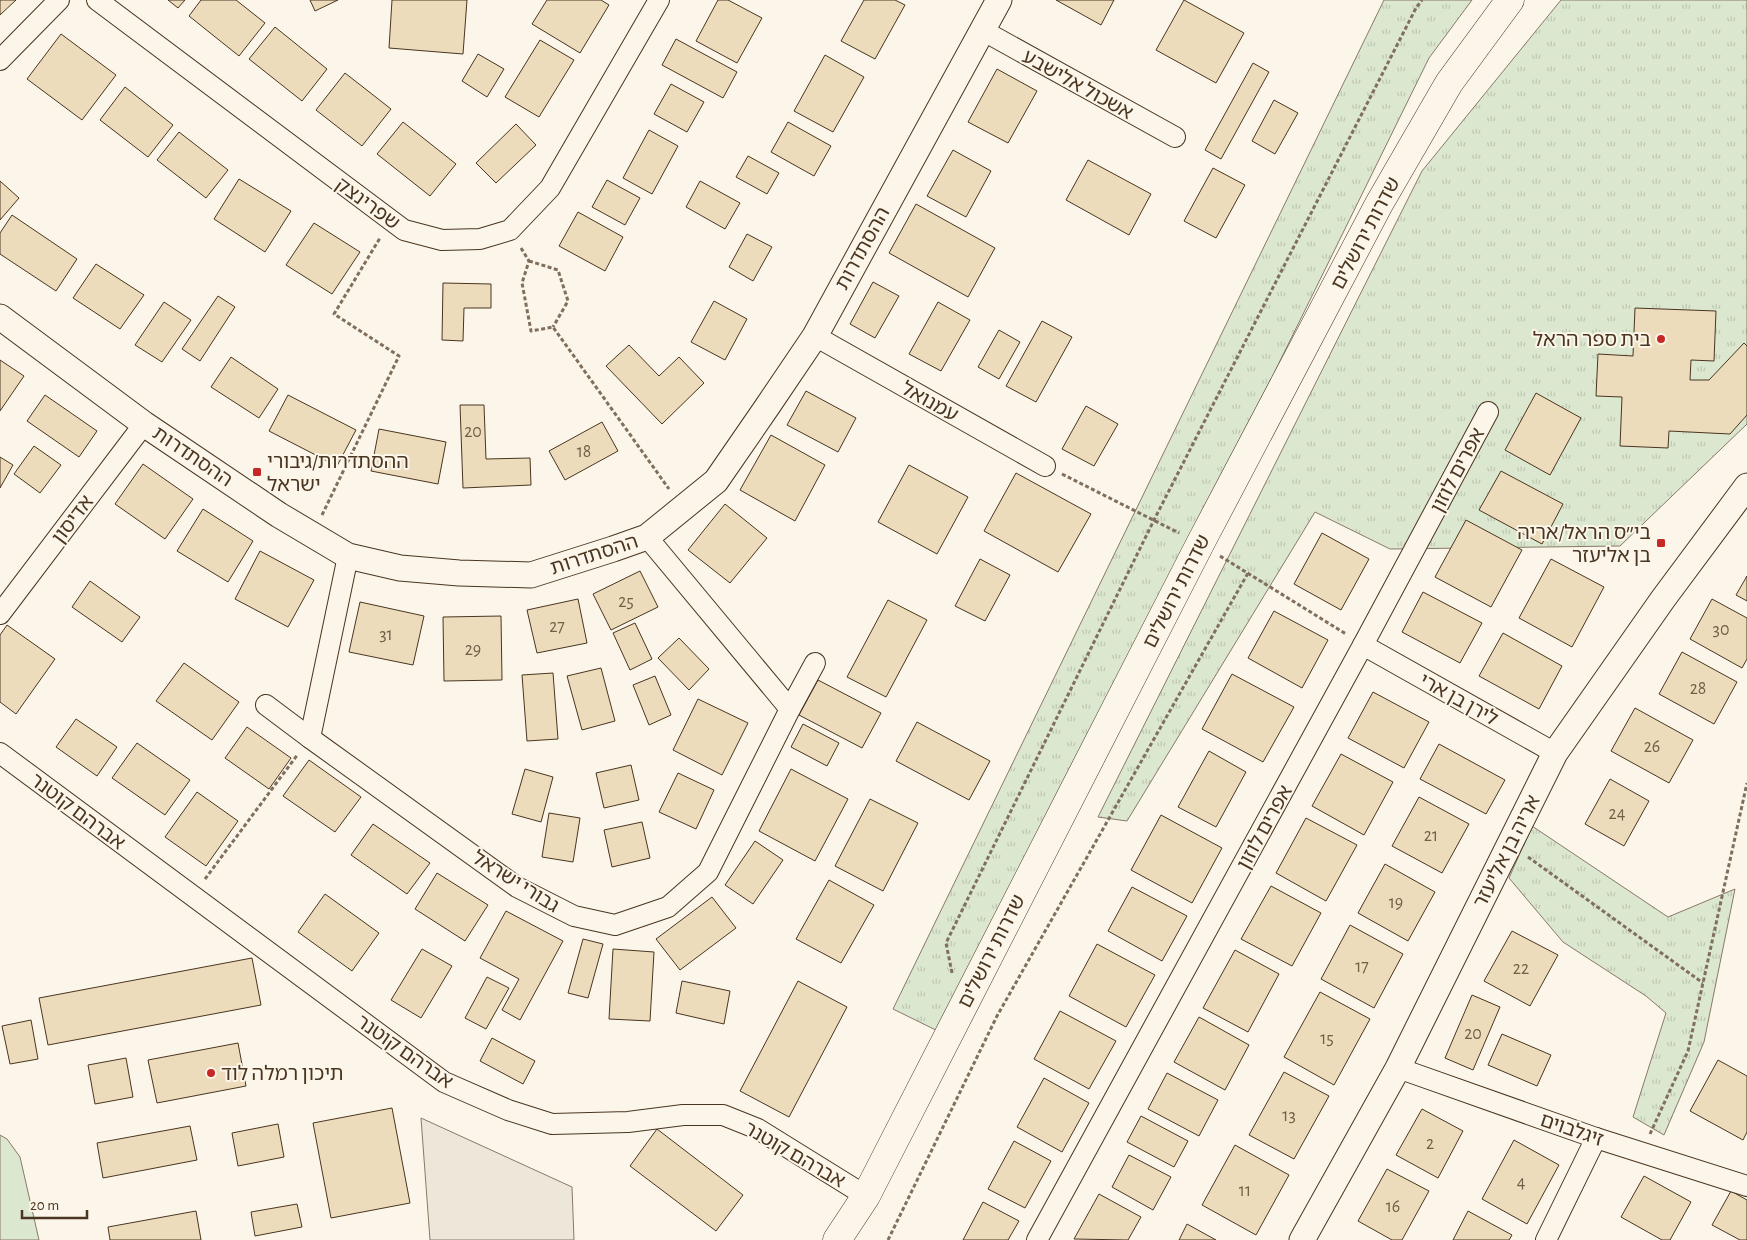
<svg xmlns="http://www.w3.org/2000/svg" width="1747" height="1240" viewBox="0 0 1747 1240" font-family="'Alegreya Sans','Noto Sans Hebrew',sans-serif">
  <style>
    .grass { fill: url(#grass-tufts); stroke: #887966 }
    .garden { fill: #dce7d0; stroke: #887966 }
    .parking { fill: #ede7d9; stroke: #887966 }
    .building { fill: #ecdcbc; stroke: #4a3520 }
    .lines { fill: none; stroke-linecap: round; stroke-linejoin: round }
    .minor-casing { stroke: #4a3520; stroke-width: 22 }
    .tertiary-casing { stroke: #4a3520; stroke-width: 27 }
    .secondary-casing { stroke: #4a3520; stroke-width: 29 }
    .path { stroke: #7f6f5c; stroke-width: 3; stroke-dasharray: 4 2.5; stroke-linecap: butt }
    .minor { stroke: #fbf6e9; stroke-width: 20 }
    .tertiary { stroke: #fbf6e9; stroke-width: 25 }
    .secondary { stroke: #fbf6e9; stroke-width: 28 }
    .poi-dot { fill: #c62828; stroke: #fbf6e9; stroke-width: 2 }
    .labels { text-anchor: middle; stroke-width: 4; stroke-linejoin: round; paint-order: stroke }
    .number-label { font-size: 18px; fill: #725f47 }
    .street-label { font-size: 20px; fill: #4a3520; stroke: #fbf6e9 }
    .poi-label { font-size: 20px; fill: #4a3520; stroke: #fbf6e9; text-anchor: end }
  </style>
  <defs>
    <pattern id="grass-tufts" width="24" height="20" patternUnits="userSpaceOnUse" patternTransform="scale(1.25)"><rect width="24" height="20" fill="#dce7d0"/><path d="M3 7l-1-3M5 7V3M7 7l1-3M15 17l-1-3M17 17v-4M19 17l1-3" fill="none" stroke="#bec7b2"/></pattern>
  </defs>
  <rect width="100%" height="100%" fill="#fbf6e9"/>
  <!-- grass -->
  <g class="grass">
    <path d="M1384 0H1472L1429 58 948 1036 893 1009Z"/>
    <path d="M1561 0H1747V424L1620 546 1390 549 1315 512 1127 821 1098 817 1422 171Z"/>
    <path d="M1532 826 1668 917 1735 889 1704 1042 1664 1135 1633 1117 1666 1013 1646 996 1563 942 1509 878Z"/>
  </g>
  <!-- garden -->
  <path class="garden" d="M0 1135 7 1139 20 1157 39 1240H0Z"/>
  <!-- parking -->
  <path class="parking" d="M421 1118 572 1187 574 1240H430Z"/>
  <!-- building -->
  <g class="building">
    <path d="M0 0H16L0 15Z"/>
    <path d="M168 0H185L178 8Z"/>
    <path d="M201 0H236L265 23 239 56 189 16Z"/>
    <path d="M310 0H338L315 11Z"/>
    <path d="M392 0H467L463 54 389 48Z"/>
    <path d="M547 0H601L609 5 580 53 532 24Z"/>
    <path d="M718 0H728L762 18 737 63 696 41Z"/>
    <path d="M864 0H895L905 5 875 59 841 41Z"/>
    <path d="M1056 0H1114L1101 25Z"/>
    <path d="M1184 0 1244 33 1216 83 1156 50Z"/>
    <path d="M275 27 327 69 302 101 249 59Z"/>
    <path d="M61 34 116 75 82 120 27 79Z"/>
    <path d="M676 39 737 72 723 98 662 65Z"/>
    <path d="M540 40 574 60 539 117 505 97Z"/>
    <path d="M478 54 504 69 487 97 462 81Z"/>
    <path d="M825 55 864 77 833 132 794 111Z"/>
    <path d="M1253 63 1269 72 1221 159 1205 150Z"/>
    <path d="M997 69 1037 91 1008 143 968 122Z"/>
    <path d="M345 73 391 109 362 146 316 110Z"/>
    <path d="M671 84 704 102 687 132 654 114Z"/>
    <path d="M125 87 173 125 148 157 100 120Z"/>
    <path d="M1274 100 1298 113 1275 154 1252 141Z"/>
    <path d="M403 122 456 164 430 196 377 154Z"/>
    <path d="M788 122 831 146 814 176 771 152Z"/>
    <path d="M516 124 536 145 496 183 476 163Z"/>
    <path d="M649 130 678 146 652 194 623 178Z"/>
    <path d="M179 132 228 170 206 198 157 160Z"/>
    <path d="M953 150 991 171 966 217 927 196Z"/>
    <path d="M748 156 779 173 767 194 736 177Z"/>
    <path d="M1088 160 1151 194 1129 235 1066 200Z"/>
    <path d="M1213 168 1245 185 1216 238 1184 221Z"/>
    <path d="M239 179 291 211 265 252 214 219Z"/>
    <path d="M607 180 640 198 625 225 592 207Z"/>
    <path d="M0 181 19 198 0 220Z"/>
    <path d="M700 181 740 203 725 229 686 207Z"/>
    <path d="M916 204 995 248 968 297 889 253Z"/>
    <path d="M578 212 623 237 605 271 559 246Z"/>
    <path d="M12 215 77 259 56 291 0 254V233Z"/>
    <path d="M314 223 360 252 332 294 286 265Z"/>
    <path d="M747 234 772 247 753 281 729 267Z"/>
    <path d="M96 264 144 295 120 329 73 298Z"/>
    <path d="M873 282 899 296 875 338 850 324Z"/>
    <path d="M443 283 491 284V308H464L463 341 442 340Z"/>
    <path d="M218 296 235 307 200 361 182 349Z"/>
    <path d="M714 301 747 319 725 360 691 342Z"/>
    <path d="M164 302 191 320 162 362 135 345Z"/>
    <path d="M938 302 970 320 941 371 909 354Z"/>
    <path d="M1635 308 1716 311 1714 361 1691 360 1690 380H1709L1744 343 1747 346V415L1730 434 1669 431 1668 448 1620 446 1622 397 1596 396 1598 354 1633 356Z"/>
    <path d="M1042 321 1072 337 1036 402 1006 386Z"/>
    <path d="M999 330 1020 342 999 379 978 367Z"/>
    <path d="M629 345 659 376 679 357 704 383 662 424 606 366Z"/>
    <path d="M231 357 278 389 259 418 211 387Z"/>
    <path d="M0 360 24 376 0 411Z"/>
    <path d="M806 391 856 418 838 452 787 425Z"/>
    <path d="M1536 393 1581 418 1550 475 1505 450Z"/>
    <path d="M45 395 97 431 79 457 27 421Z"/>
    <path d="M288 395 356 430 337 466 269 431Z"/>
    <path d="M460 405H484L486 459 530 458 531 485 463 488Z"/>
    <path d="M1086 406 1118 424 1094 466 1062 449Z"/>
    <path d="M602 422 618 451 565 480 549 451Z"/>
    <path d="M379 429 446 442 438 484 371 471Z"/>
    <path d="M771 435 825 465 795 521 740 490Z"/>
    <path d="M34 446 61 465 40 493 14 474Z"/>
    <path d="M0 457 13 465 0 488Z"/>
    <path d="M143 464 193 499 165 539 115 504Z"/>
    <path d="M909 465 968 497 937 554 878 522Z"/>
    <path d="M1501 471 1563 504 1542 544 1479 510Z"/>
    <path d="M1016 473 1091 514 1058 572 984 531Z"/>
    <path d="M725 504 767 538 730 583 688 550Z"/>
    <path d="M203 509 253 541 228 582 177 551Z"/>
    <path d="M1466 520 1522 550 1491 607 1435 577Z"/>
    <path d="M1322 533 1369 559 1341 610 1294 584Z"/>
    <path d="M260 551 314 580 288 627 235 599Z"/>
    <path d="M980 559 1010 575 985 621 955 606Z"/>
    <path d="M1551 559 1604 587 1572 647 1519 618Z"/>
    <path d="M640 571 658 607 611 630 593 594Z"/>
    <path d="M1747 576V601L1736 595Z"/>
    <path d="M90 581 140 617 122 642 72 607Z"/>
    <path d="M1423 592 1482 623 1460 663 1402 632Z"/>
    <path d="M578 599 587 643 537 653 527 610Z"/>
    <path d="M1712 599 1747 618V659L1742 668 1690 639Z"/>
    <path d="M888 600 927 620 886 697 847 677Z"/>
    <path d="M360 602 424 616 413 665 349 652Z"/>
    <path d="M1274 611 1328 640 1302 688 1248 658Z"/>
    <path d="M501 616 502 680 444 681 443 617Z"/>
    <path d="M635 623 652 659 630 670 613 633Z"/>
    <path d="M7 625 55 659 16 714 0 702V635Z"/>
    <path d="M1503 633 1562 666 1539 709 1479 676Z"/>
    <path d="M679 638 709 669 689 690 658 658Z"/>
    <path d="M1682 652 1737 682 1714 724 1659 694Z"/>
    <path d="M184 663 239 702 212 740 156 701Z"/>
    <path d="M601 668 615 721 582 730 567 676Z"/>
    <path d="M553 673 558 739 527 741 522 675Z"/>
    <path d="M1232 674 1294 707 1263 762 1202 729Z"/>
    <path d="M655 676 671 715 649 725 633 685Z"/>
    <path d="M818 680 881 713 862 748 799 715Z"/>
    <path d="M1373 692 1429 722 1404 768 1348 738Z"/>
    <path d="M698 699 748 723 722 775 673 750Z"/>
    <path d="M1635 708 1693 740 1669 783 1611 751Z"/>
    <path d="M76 719 117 747 97 776 56 747Z"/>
    <path d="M917 722 990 761 969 800 896 761Z"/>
    <path d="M803 724 839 743 827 766 791 747Z"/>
    <path d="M247 727 291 758 269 789 225 758Z"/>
    <path d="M137 743 190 780 165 815 112 778Z"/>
    <path d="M1439 744 1505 780 1486 814 1420 779Z"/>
    <path d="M1209 751 1246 772 1216 827 1178 807Z"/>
    <path d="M1341 754 1393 782 1364 835 1312 806Z"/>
    <path d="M309 760 361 797 335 832 283 796Z"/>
    <path d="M631 765 639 800 604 808 596 773Z"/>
    <path d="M525 769 553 777 541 822 512 814Z"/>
    <path d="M791 769 848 799 815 861 759 831Z"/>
    <path d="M678 773 714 790 696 829 659 812Z"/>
    <path d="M1610 779 1649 801 1624 846 1585 824Z"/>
    <path d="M197 792 238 821 206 866 165 837Z"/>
    <path d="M1419 797 1469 824 1442 873 1392 846Z"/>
    <path d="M870 799 918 823 883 891 835 866Z"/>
    <path d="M549 813 580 818 573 862 542 857Z"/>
    <path d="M1161 815 1222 848 1192 903 1131 870Z"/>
    <path d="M1306 818 1357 845 1326 901 1276 873Z"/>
    <path d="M642 822 650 858 612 867 604 830Z"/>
    <path d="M373 824 430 863 407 894 351 855Z"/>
    <path d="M755 841 783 860 753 904 725 885Z"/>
    <path d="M1385 864 1435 892 1408 941 1358 913Z"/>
    <path d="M437 873 488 905 465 941 415 909Z"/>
    <path d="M829 880 874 905 841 963 796 939Z"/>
    <path d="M1271 886 1321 913 1292 966 1241 939Z"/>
    <path d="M1132 887 1187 916 1162 961 1108 931Z"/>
    <path d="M325 894 379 933 352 971 298 932Z"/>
    <path d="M712 897 736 928 680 970 656 939Z"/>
    <path d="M506 911 563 941 520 1020 502 1010 519 979 480 958Z"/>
    <path d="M1350 925 1403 954 1374 1008 1321 979Z"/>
    <path d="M1512 931 1558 955 1530 1006 1484 981Z"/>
    <path d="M583 939 603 944 588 998 568 993Z"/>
    <path d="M1097 944 1155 975 1126 1027 1069 996Z"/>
    <path d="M422 949 452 966 421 1018 391 1000Z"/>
    <path d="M613 949 654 952 650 1021 609 1019Z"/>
    <path d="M1235 950 1279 974 1248 1032 1203 1008Z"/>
    <path d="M252 958 261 1005 48 1045 39 998Z"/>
    <path d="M487 977 509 988 486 1029 465 1018Z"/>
    <path d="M682 981 730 991 724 1024 676 1013Z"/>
    <path d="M798 981 847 1007 789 1117 740 1091Z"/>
    <path d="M1320 992 1370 1019 1334 1085 1284 1057Z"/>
    <path d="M1472 995 1500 1007 1473 1070 1445 1058Z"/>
    <path d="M1060 1011 1116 1041 1089 1089 1034 1059Z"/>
    <path d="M1199 1017 1249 1045 1225 1090 1174 1062Z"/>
    <path d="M31 1020 38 1059 10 1064 2 1026Z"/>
    <path d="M1502 1034 1551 1055 1537 1086 1488 1065Z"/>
    <path d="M492 1038 535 1061 523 1084 480 1061Z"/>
    <path d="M238 1043 246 1086 157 1103 148 1060Z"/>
    <path d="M126 1058 133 1097 95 1104 88 1065Z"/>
    <path d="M1718 1060 1747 1076V1132L1743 1140 1690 1111Z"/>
    <path d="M1284 1072 1329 1096 1294 1159 1249 1135Z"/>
    <path d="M1167 1073 1218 1100 1199 1136 1148 1109Z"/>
    <path d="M1044 1078 1089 1103 1062 1152 1017 1127Z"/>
    <path d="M392 1108 410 1203 331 1218 313 1123Z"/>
    <path d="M1422 1109 1463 1131 1438 1178 1396 1155Z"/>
    <path d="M1141 1116 1188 1141 1174 1167 1127 1142Z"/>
    <path d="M278 1124 284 1157 238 1166 232 1133Z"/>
    <path d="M190 1126 197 1160 103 1178 97 1143Z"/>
    <path d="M657 1129 743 1195 716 1231 630 1166Z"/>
    <path d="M1514 1140 1559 1165 1527 1224 1482 1199Z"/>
    <path d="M1014 1141 1051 1161 1025 1208 988 1189Z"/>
    <path d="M1235 1145 1289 1175 1256 1235 1202 1205Z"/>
    <path d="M1129 1155 1171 1177 1153 1210 1112 1187Z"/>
    <path d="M1387 1169 1429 1191 1402 1240H1392L1358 1221Z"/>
    <path d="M1644 1176 1691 1202 1670 1240H1662L1621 1217Z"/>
    <path d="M1731 1191 1747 1200V1240H1740L1712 1225Z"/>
    <path d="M1099 1194 1141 1217 1128 1240 1074 1239Z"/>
    <path d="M983 1202 1019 1221 1008 1240H963Z"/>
    <path d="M297 1204 302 1227 255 1236 251 1212Z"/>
    <path d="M196 1211 201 1240H110L108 1227Z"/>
    <path d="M1468 1211 1512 1235 1509 1240H1453Z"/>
    <path d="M1187 1224 1216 1240H1179Z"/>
  </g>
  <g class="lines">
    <defs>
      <g id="minor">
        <path d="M97 0 404 230 442 240 480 239 510 230 550 188 659 0"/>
        <path d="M982 30 1175 137"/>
        <path d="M0 60 59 0"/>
        <path d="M815 336 1045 466"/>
        <path d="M348 556 310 738 517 887 574 916 615 925 668 907 708 872 790 709 647 537"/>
        <path d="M0 614 144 424"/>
        <path d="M1363 645 1555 753"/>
        <path d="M266 705 310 738"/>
        <path d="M790 709 815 663"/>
        <path d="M0 753 444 1082 508 1110 552 1124 628 1122 683 1115H723L758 1129 866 1196"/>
        <path d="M1398 1068 1596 1138 1747 1186"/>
        <path d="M1037 1240 1363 645 1488 412"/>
        <path d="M1546 1240 1596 1138"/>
      </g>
      <g id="tertiary">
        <path d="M0 317 144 424 279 515 348 556 400 568 459 573 531 575 613 549 647 537 716 481 767 407 815 336 999 0"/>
        <path d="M1302 1240 1398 1068 1555 753 1663 599 1747 486"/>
      </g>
      <path id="secondary" d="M837 1240 866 1196 1200 544 1379 204 1449 83 1510 0"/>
    </defs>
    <!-- minor casing -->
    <use href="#minor" class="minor-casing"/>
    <!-- tertiary casing -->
    <use href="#tertiary" class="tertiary-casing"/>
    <!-- secondary casing -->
    <use href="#secondary" class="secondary-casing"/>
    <!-- path -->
    <g class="path">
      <path d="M521 248 529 261 522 283 531 331 553 327 669 489"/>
      <path d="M529 261 558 270 568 301 553 327"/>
      <path d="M1062 474 1179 533"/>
      <path d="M322 515 399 356 334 314 380 238"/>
      <path d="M1220 556 1346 634"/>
      <path d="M1528 857 1703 983"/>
      <path d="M205 879 298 754"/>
      <path d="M952 973 946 943 1154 520 1416 8 1422 0"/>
      <path d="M1650 1134 1688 1051 1747 783"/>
      <path d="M888 1240 997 1016 1248 573"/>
    </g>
    <!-- minor -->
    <use href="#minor" class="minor"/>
    <!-- tertiary -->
    <use href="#tertiary" class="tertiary"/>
    <!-- secondary -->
    <use href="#secondary" class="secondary"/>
  </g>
  <!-- markers -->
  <g class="poi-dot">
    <circle cx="1661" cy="339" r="5"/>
    <rect x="252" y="467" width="10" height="10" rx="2.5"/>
    <rect x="1656" y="538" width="10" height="10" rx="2.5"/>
    <circle cx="211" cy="1073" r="5"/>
  </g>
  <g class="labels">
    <!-- number labels -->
    <g class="number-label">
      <text x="473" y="437">20</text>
      <text x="584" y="457">18</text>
      <text x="626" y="607">25</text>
      <text x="557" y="632">27</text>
      <text x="1721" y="635">30</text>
      <text x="386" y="640">31</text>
      <text x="473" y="655">29</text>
      <text x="1698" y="694">28</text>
      <text x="1652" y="752">26</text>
      <text x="1617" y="819">24</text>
      <text x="1431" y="841">21</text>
      <text x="1396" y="908">19</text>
      <text x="1362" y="972">17</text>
      <text x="1521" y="974">22</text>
      <text x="1473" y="1039">20</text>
      <text x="1327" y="1044">15</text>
      <text x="1289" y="1121">13</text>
      <text x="1430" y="1149">2</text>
      <text x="1521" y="1188">4</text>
      <text x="1245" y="1196">11</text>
      <text x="1393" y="1212">16</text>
    </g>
    <!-- street labels -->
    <g class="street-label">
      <text transform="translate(1078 84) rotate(29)" y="7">אשכול אלישבע</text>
      <text transform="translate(368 203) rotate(36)" y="7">שפרינצק</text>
      <text transform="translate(1365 233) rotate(-62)" y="7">שדרות ירושלים</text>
      <text transform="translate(862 248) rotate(-61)" y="7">ההסתדרות</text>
      <text transform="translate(930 401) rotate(29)" y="7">עמנואל</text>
      <text transform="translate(193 456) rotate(34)" y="7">ההסתדרות</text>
      <text transform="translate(1457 470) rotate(-62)" y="7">אפרים לוזון</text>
      <text transform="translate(72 519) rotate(-53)" y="7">אדיסון</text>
      <text transform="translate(594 554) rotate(-18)" y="7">ההסתדרות</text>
      <text transform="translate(1176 591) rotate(-63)" y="7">שדרות ירושלים</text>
      <text transform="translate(1459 699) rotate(29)" y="7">לירן בן ארי</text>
      <text transform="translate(78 811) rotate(37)" y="7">אברהם קוטנר</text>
      <text transform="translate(1264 827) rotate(-61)" y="7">אפרים לוזון</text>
      <text transform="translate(1506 851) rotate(-63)" y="7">אריה בן אליעזר</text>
      <text transform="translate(516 881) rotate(32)" y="7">גבורי ישראל</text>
      <text transform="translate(991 951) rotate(-63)" y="7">שדרות ירושלים</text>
      <text transform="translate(405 1051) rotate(35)" y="7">אברהם קוטנר</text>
      <text transform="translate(1572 1129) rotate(19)" y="7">זיגלבוים</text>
      <text transform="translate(795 1154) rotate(30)" y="7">אברהם קוטנר</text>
    </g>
    <!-- poi labels -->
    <g class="poi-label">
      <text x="1651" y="346">בית ספר הראל</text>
      <text x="267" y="468" text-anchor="start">ההסתדרות/גיבורי<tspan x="267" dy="23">ישראל</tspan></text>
      <text x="1651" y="539">בי״ס הראל/אריה<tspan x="1651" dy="23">בן אליעזר</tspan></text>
      <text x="221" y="1080" text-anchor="start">תיכון רמלה לוד</text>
    </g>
  </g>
  <!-- scale -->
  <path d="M22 1210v8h65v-8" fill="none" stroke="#4a3520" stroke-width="2.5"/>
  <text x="30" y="1210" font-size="15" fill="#4a3520" stroke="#fbf6e9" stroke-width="4" paint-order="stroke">20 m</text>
</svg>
